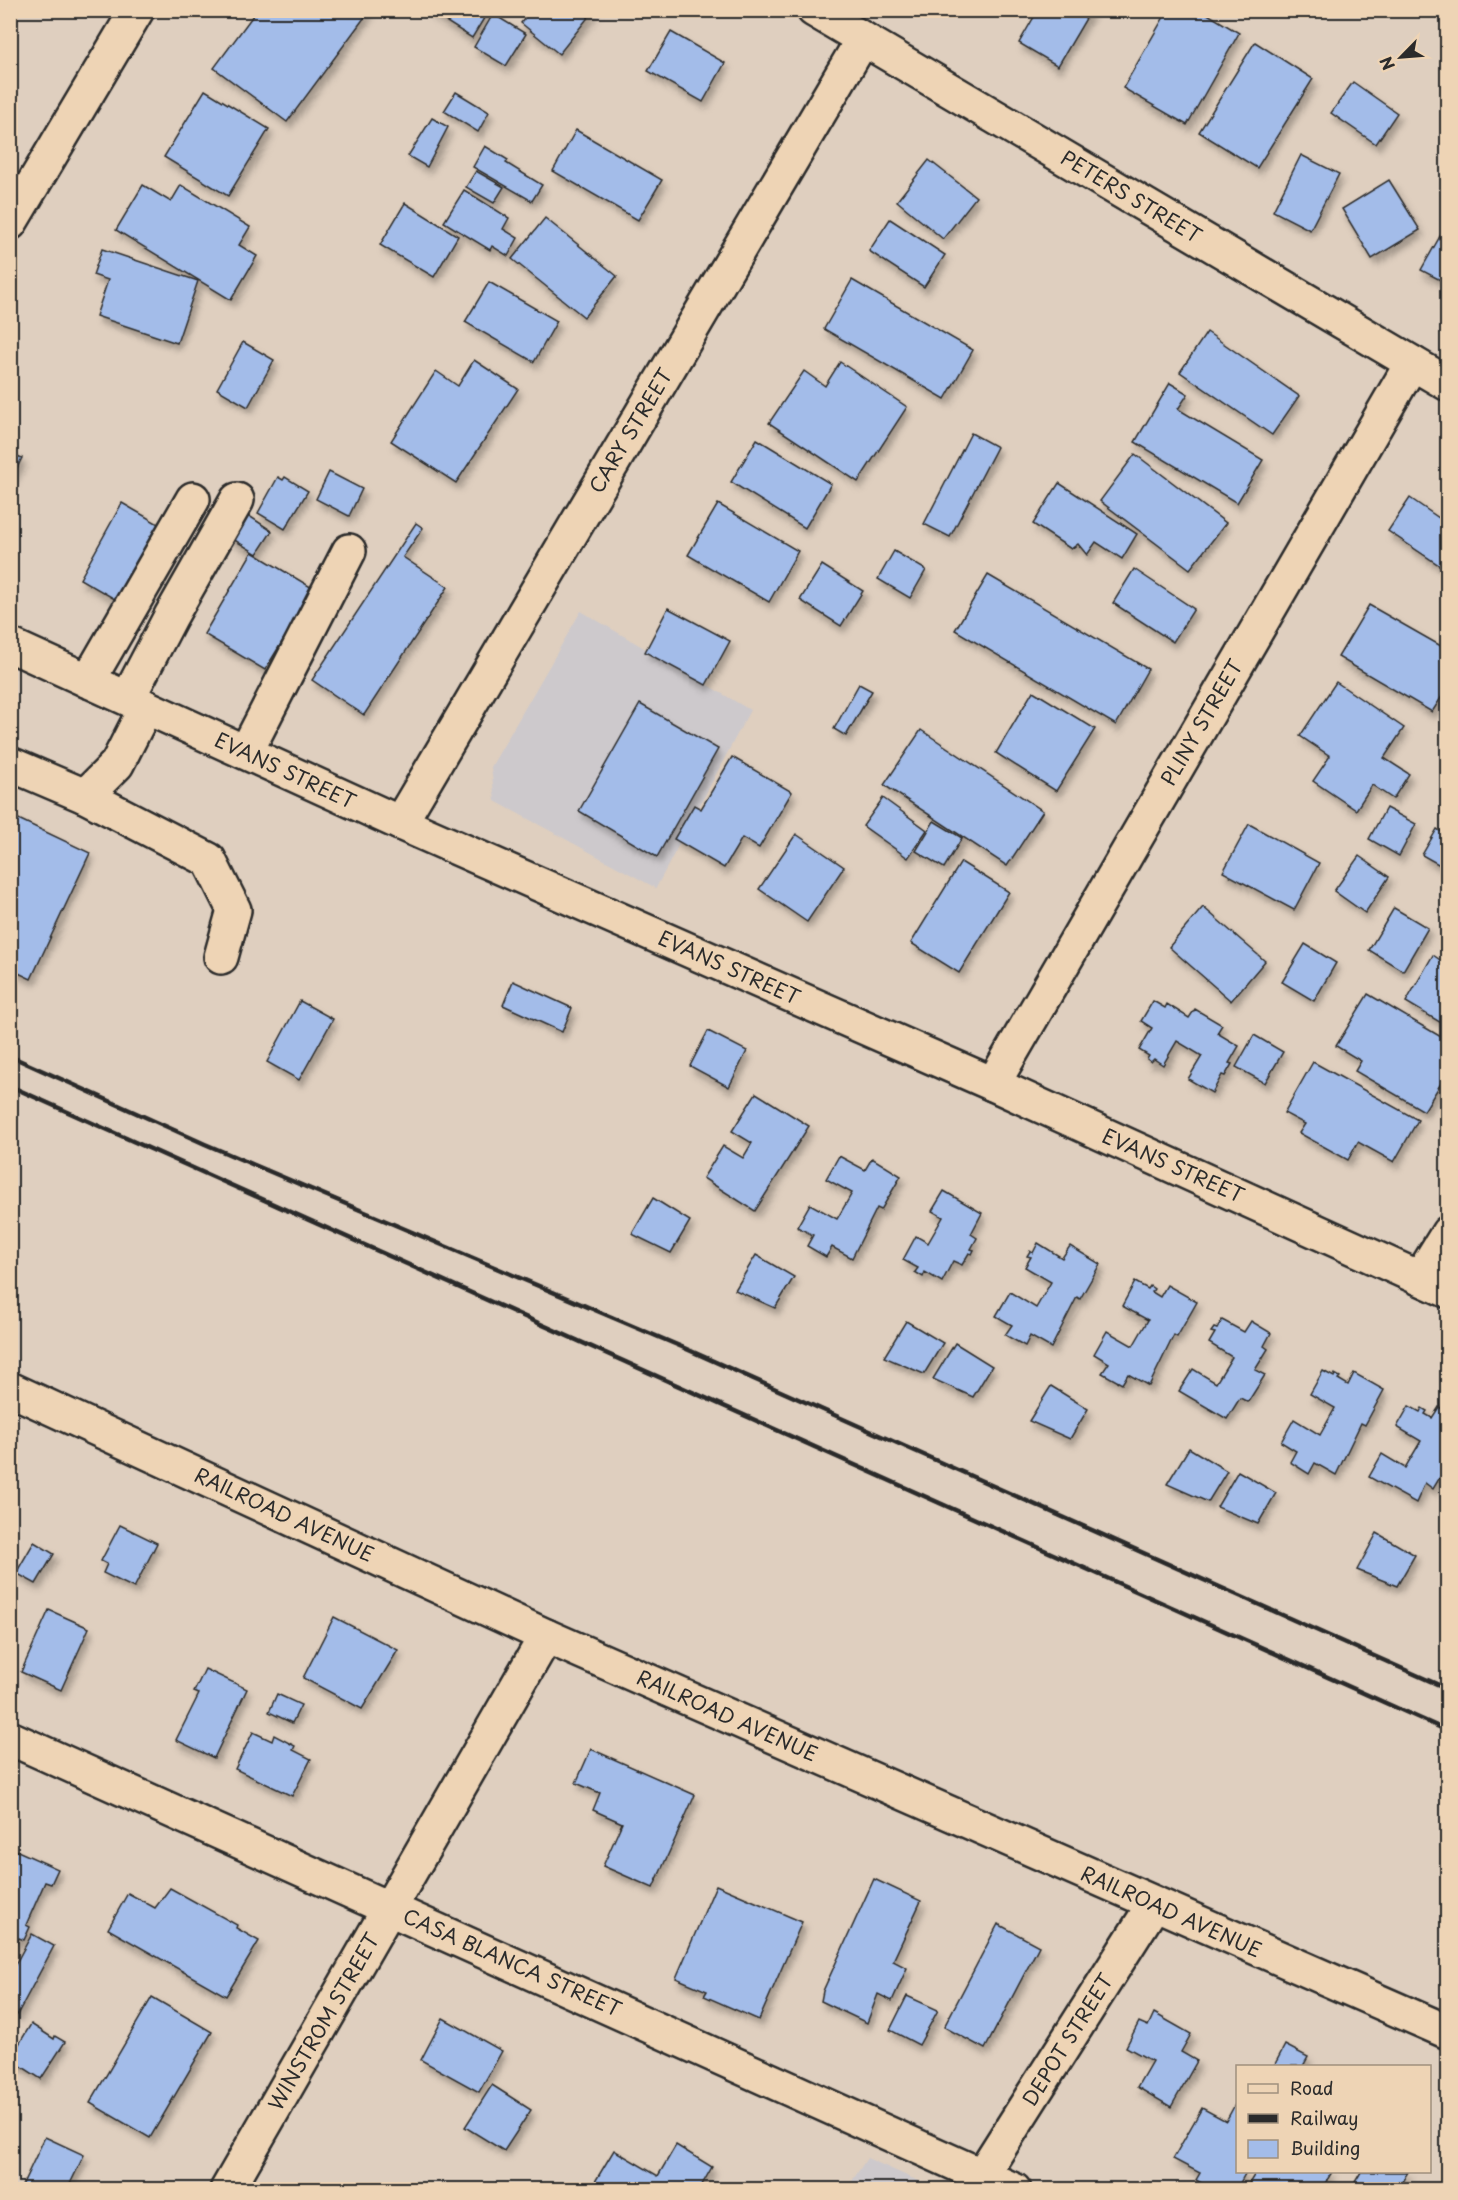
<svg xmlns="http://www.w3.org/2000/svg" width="1458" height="2200" viewBox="0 0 1458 2200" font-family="'Playpen Sans',sans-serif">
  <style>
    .built { fill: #cdc9cc }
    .building { fill: #a3bce9; stroke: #2b2b2b; stroke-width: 1.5; filter: url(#shadow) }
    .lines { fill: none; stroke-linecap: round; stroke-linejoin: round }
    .minor-casing { stroke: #2b2b2b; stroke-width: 38 }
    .minor { stroke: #eed4b5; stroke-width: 33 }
    .rail { stroke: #2b2b2b; stroke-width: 4.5 }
    .labels { text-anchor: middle; stroke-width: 4.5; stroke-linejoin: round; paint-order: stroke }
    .street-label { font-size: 20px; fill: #2b2b2b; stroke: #eed4b5 }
  </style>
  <defs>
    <filter id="shadow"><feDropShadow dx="3.5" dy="6" stdDeviation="3" flood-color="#0004"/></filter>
  </defs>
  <rect width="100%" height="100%" fill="#dfcfbf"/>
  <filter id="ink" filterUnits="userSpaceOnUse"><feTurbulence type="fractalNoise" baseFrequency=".0167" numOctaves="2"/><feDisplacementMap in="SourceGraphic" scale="12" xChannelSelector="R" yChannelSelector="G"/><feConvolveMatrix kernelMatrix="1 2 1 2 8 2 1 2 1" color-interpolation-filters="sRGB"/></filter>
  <g filter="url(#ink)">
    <!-- built -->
    <g class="built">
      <path d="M581 611 750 710 656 888 495 801 491 767Z"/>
      <path d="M867 2158 936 2189H847Z"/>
    </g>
    <!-- building -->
    <g class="building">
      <path d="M257 10H370L287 122 214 68Z"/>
      <path d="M428 10H489L472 38Z"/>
      <path d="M531 10H594L559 54 521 23Z"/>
      <path d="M1038 10H1091L1058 66 1019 43Z"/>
      <path d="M1168 10H1201L1239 33 1187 125 1123 88Z"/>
      <path d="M493 14 526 34 506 66 474 47Z"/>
      <path d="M671 32 725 63 703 102 648 71Z"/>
      <path d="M1255 42 1313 79 1257 168 1199 132Z"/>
      <path d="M1353 82 1397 113 1376 144 1331 113Z"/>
      <path d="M205 90 269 129 228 196 164 157Z"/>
      <path d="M456 92 489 112 478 132 444 111Z"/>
      <path d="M432 118 448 127 427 167 408 156Z"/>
      <path d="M576 130 662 180 638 220 553 171Z"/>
      <path d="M485 146 508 160 506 163 542 185 532 201 473 167Z"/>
      <path d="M1301 155 1339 174 1310 230 1273 211Z"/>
      <path d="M929 160 976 197 943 239 897 201Z"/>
      <path d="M476 171 504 187 494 203 466 187Z"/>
      <path d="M1389 180 1420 230 1372 259 1342 209Z"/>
      <path d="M143 185 171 202 181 185 250 227 239 245 257 256 231 300 116 230Z"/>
      <path d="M464 190 509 218 503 229 518 238 508 256 492 246 490 250 444 222Z"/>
      <path d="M405 203 458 236 434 277 380 245Z"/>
      <path d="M545 218 617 276 584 317 512 259Z"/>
      <path d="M890 219 945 255 924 287 869 251Z"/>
      <path d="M1448 222V284L1421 270Z"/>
      <path d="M102 249 198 281 177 343 96 316 108 280 93 275Z"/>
      <path d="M852 280 973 350 945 399 824 329Z"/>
      <path d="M489 282 557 321 534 362 465 322Z"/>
      <path d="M1207 332 1299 396 1272 435 1180 372Z"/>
      <path d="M243 342 274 360 248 407 217 389Z"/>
      <path d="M474 360 518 389 456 483 391 441 436 371 458 386Z"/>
      <path d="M840 362 907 407 858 482 769 423 804 371 825 386Z"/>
      <path d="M1170 383 1188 394 1178 409 1263 460 1237 503 1135 442Z"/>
      <path d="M971 433 997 447 950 537 924 524Z"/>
      <path d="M757 439 831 484 805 528 731 482Z"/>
      <path d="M10 453 22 458 10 482Z"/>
      <path d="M1135 454 1226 523 1190 569 1100 501Z"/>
      <path d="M329 472 362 489 349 516 316 499Z"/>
      <path d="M278 477 283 480 285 477 308 491 285 529 258 513Z"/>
      <path d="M1059 483 1137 534 1122 559 1096 542 1087 555 1078 544 1071 549 1033 524Z"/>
      <path d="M1410 498 1439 518 1448 505V571L1388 531Z"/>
      <path d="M122 503 167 529 125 605 80 579Z"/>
      <path d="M718 504 798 551 769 602 688 555Z"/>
      <path d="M243 512 272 531 257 554 228 536Z"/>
      <path d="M416 523 423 528 403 557 448 587 364 715 312 680Z"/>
      <path d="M894 551 926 570 910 598 878 579Z"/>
      <path d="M252 552 314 589 265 670 204 634Z"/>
      <path d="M822 565 863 591 841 626 800 600Z"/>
      <path d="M1134 569 1194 609 1173 642 1113 603Z"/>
      <path d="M988 575 1148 669 1116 725 955 630Z"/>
      <path d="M1369 605 1448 650V687L1432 712 1338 657Z"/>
      <path d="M668 608 730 641 706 685 645 652Z"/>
      <path d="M1336 682 1404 728 1384 758 1409 774 1393 799 1372 785 1356 810 1313 781 1330 756 1300 736Z"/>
      <path d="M859 684 872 691 846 736 834 729Z"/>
      <path d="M1033 691 1095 729 1056 791 996 753Z"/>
      <path d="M640 704 718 749 657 857 579 811Z"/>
      <path d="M921 730 1043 811 1007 866 884 785Z"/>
      <path d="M732 757 792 792 759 848 742 838 724 868 674 839 694 805 701 809Z"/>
      <path d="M883 798 927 830 908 858 863 826Z"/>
      <path d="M1386 808 1416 824 1399 856 1369 839Z"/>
      <path d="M10 815 90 853 31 979 10 969Z"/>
      <path d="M934 821 962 838 944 868 916 851Z"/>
      <path d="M1249 824 1319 863 1294 910 1223 872Z"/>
      <path d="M1437 829 1448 836 1447 869 1422 855Z"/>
      <path d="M796 834 844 867 807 922 759 889Z"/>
      <path d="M1359 856 1389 877 1365 913 1334 891Z"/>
      <path d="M961 862 1009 892 959 973 911 943Z"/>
      <path d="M1203 907 1265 961 1231 1001 1169 947Z"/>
      <path d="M1394 908 1428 928 1403 971 1369 950Z"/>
      <path d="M1305 944 1336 963 1314 1001 1282 982Z"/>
      <path d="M1433 955 1446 964 1448 962V1027L1406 1002Z"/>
      <path d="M513 981 572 1008 562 1032 503 1005Z"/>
      <path d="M1368 994 1448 1041V1072L1424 1111 1355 1071 1361 1061 1336 1046Z"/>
      <path d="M300 1001 333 1019 299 1080 267 1062Z"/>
      <path d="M1153 1001 1165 1008 1167 1004 1189 1018 1195 1009 1222 1025 1217 1033 1239 1046 1229 1063 1232 1064 1225 1076 1222 1075 1212 1093 1188 1079 1202 1056 1177 1041 1163 1065 1154 1059 1151 1062 1147 1059 1149 1056 1139 1050 1152 1028 1141 1021Z"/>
      <path d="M708 1031 747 1051 729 1087 690 1066Z"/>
      <path d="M1254 1035 1283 1052 1265 1083 1236 1067Z"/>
      <path d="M1313 1062 1418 1120 1394 1162 1358 1142 1348 1160 1299 1133 1305 1124 1284 1113Z"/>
      <path d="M756 1093 809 1126 755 1211 703 1178 723 1146 743 1158 752 1143 732 1131Z"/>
      <path d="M839 1156 865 1170 872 1158 901 1176 881 1210 877 1208 852 1258 832 1247 826 1257 807 1246 813 1235 797 1227 810 1204 837 1219 852 1193 826 1179Z"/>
      <path d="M944 1191 982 1213 971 1234 977 1238 971 1249 974 1250 972 1254 969 1253 962 1265 953 1261 942 1282 925 1272 923 1277 915 1272 918 1268 903 1260 916 1236 928 1243 943 1217 932 1211Z"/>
      <path d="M653 1198 690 1221 671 1253 632 1234Z"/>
      <path d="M1038 1243 1062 1258 1070 1246 1100 1264 1080 1299 1077 1297 1051 1348 1030 1336 1025 1346 1005 1335 1012 1325 996 1316 1010 1292 1036 1308 1051 1282 1025 1267 1031 1257 1027 1256 1030 1251 1033 1253Z"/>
      <path d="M756 1255 794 1277 775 1308 735 1290Z"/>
      <path d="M1135 1282 1148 1289 1150 1286 1154 1289 1152 1292 1160 1297 1167 1285 1197 1302 1177 1337 1174 1335 1149 1386 1128 1374 1122 1384 1102 1373 1109 1363 1094 1354 1107 1331 1133 1346 1148 1320 1122 1306Z"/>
      <path d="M1222 1320 1244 1332 1251 1321 1271 1333 1264 1346 1268 1349 1255 1370 1265 1375 1248 1402 1240 1398 1227 1419 1179 1391 1193 1369 1216 1383 1232 1357 1209 1343 1215 1333 1211 1332 1214 1328 1217 1329Z"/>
      <path d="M906 1321 943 1343 924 1374 884 1357Z"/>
      <path d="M955 1343 992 1366 973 1397 933 1379Z"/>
      <path d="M1323 1371 1334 1377 1335 1374 1340 1377 1338 1379 1348 1385 1354 1373 1384 1390 1365 1425 1361 1423 1336 1475 1315 1463 1309 1474 1290 1462 1296 1451 1281 1442 1294 1419 1320 1435 1335 1408 1310 1394Z"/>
      <path d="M1051 1386 1088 1409 1070 1439 1029 1421Z"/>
      <path d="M1409 1406 1420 1412 1422 1408 1427 1411 1425 1414 1432 1418 1439 1407 1448 1412V1448L1444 1455 1448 1457V1464L1433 1489 1425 1483 1416 1503 1369 1477 1382 1454 1405 1468 1421 1441 1397 1427Z"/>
      <path d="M1189 1448 1227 1471 1208 1502 1167 1484Z"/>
      <path d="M1238 1471 1276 1493 1258 1524 1217 1507Z"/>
      <path d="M120 1525 157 1543 134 1588 103 1573 107 1564 101 1561Z"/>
      <path d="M1377 1533 1415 1555 1397 1586 1357 1570Z"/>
      <path d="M34 1542 54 1554 36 1584 16 1573Z"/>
      <path d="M49 1610 89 1628 61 1690 21 1672Z"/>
      <path d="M334 1617 398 1650 362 1709 303 1678Z"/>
      <path d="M205 1669 247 1689 214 1758 176 1740 199 1694 194 1692Z"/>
      <path d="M277 1694 301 1705 292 1723 269 1712Z"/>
      <path d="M253 1732 272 1741 274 1735 295 1746 293 1750 311 1759 292 1796 235 1769Z"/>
      <path d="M591 1749 695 1795 653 1888 603 1866 622 1823 593 1810 600 1793 576 1783Z"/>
      <path d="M11 1848 58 1869 51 1884 45 1882 26 1925 30 1927 24 1940 19 1938 10 1956Z"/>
      <path d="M874 1879 921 1901 893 1961 907 1968 892 2001 878 1994 867 2023 821 2001 823 1991Z"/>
      <path d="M716 1885 802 1922 759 2020 704 1996 707 1991 676 1978Z"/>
      <path d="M170 1888 237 1925 236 1928 259 1941 226 1996 108 1929 128 1893 155 1908Z"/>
      <path d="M998 1924 1039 1946 985 2049 944 2027Z"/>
      <path d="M32 1934 54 1946 17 2015 10 2011V1974Z"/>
      <path d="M907 1996 938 2010 919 2045 890 2030Z"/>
      <path d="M152 1997 212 2032 150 2138 90 2103Z"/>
      <path d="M1154 2013 1191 2034 1181 2052 1197 2061 1171 2107 1137 2087 1152 2061 1126 2047 1139 2022 1148 2026Z"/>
      <path d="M443 2018 502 2051 479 2092 421 2060Z"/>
      <path d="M31 2024 54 2039 55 2036 65 2042 41 2079 10 2059Z"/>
      <path d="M1285 2045 1308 2057 1303 2066H1274Z"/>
      <path d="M492 2085 531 2110 504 2151 465 2127Z"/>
      <path d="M1237 2101 1238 2172H1246L1236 2190H1214L1196 2180 1200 2173 1173 2159 1202 2108 1226 2121Z"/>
      <path d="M45 2137 84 2155 67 2190H20Z"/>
      <path d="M676 2145 712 2167 699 2190H590L614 2150 658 2176Z"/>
      <path d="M1256 2172H1332L1321 2190H1245Z"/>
      <path d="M1361 2172H1408L1397 2190H1367L1355 2182Z"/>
    </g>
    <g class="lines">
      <defs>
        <g id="minor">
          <path d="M814 10 1448 384"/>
          <path d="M10 223 137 10"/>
          <path d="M10 645 400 823 993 1084 1448 1291"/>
          <path d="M88 681 193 499"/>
          <path d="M128 698 171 616 237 500"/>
          <path d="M246 752 349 551"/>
          <path d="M10 764 85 796 117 764 146 707"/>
          <path d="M85 796 209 860 234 910 221 957"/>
          <path d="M400 823 863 39"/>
          <path d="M993 1084 1412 363"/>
          <path d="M1420 1278 1448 1233"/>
          <path d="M10 1389 546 1636 1448 2032"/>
          <path d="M10 1738 1014 2190"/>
          <path d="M982 2175 1154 1904"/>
          <path d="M227 2190 546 1636"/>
        </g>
      </defs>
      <!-- minor casing -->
      <use href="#minor" class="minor-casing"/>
      <!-- minor -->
      <use href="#minor" class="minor"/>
      <!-- rail -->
      <g class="rail">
        <path d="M10 1056 205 1144 682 1347 1448 1689"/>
        <path d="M10 1086 1448 1731"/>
      </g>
    </g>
  </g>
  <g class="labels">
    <!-- street labels -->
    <g class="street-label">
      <text transform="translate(1131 197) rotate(31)" y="7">PETERS STREET</text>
      <text transform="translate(631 431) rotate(-59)" y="7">CARY STREET</text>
      <text transform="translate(1202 723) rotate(-60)" y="7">PLINY STREET</text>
      <text transform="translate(285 771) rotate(25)" y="7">EVANS STREET</text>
      <text transform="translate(729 968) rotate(24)" y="7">EVANS STREET</text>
      <text transform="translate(1173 1166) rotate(24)" y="7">EVANS STREET</text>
      <text transform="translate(284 1515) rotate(25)" y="7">RAILROAD AVENUE</text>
      <text transform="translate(727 1716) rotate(24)" y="7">RAILROAD AVENUE</text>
      <text transform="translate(1171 1912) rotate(24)" y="7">RAILROAD AVENUE</text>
      <text transform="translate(512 1963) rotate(24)" y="7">CASA BLANCA STREET</text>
      <text transform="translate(324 2022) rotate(-60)" y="7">WINSTROM STREET</text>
      <text transform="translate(1068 2040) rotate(-58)" y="7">DEPOT STREET</text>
    </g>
  </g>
  <!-- margin -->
  <rect width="1458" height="2200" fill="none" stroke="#eed4b5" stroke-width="36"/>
  <rect x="18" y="18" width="1422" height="2164" fill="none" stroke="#2b2b2b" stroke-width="2" filter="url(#ink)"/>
  <!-- legend -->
  <rect x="1236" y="2065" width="195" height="108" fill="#eed4b5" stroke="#a0907e" stroke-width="1.5"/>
  <rect x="1248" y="2084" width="30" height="9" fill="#eed4b5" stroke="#a0907e" stroke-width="1.5"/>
  <text x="1290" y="2095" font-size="18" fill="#2b2b2b">Road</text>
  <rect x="1248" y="2114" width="30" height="9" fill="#2b2b2b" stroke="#a0907e" stroke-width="1.5"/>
  <text x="1290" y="2125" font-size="18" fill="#2b2b2b">Railway</text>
  <rect x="1248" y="2140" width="30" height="18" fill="#a3bce9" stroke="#a0907e" stroke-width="1.5"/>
  <text x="1290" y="2155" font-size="18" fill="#2b2b2b">Building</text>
  <!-- north arrow -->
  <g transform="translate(1401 57) rotate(245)" stroke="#eed4b5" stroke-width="4.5" paint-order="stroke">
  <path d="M0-4.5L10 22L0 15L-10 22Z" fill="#2b2b2b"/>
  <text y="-9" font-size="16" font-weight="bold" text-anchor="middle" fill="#2b2b2b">N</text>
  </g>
</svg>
